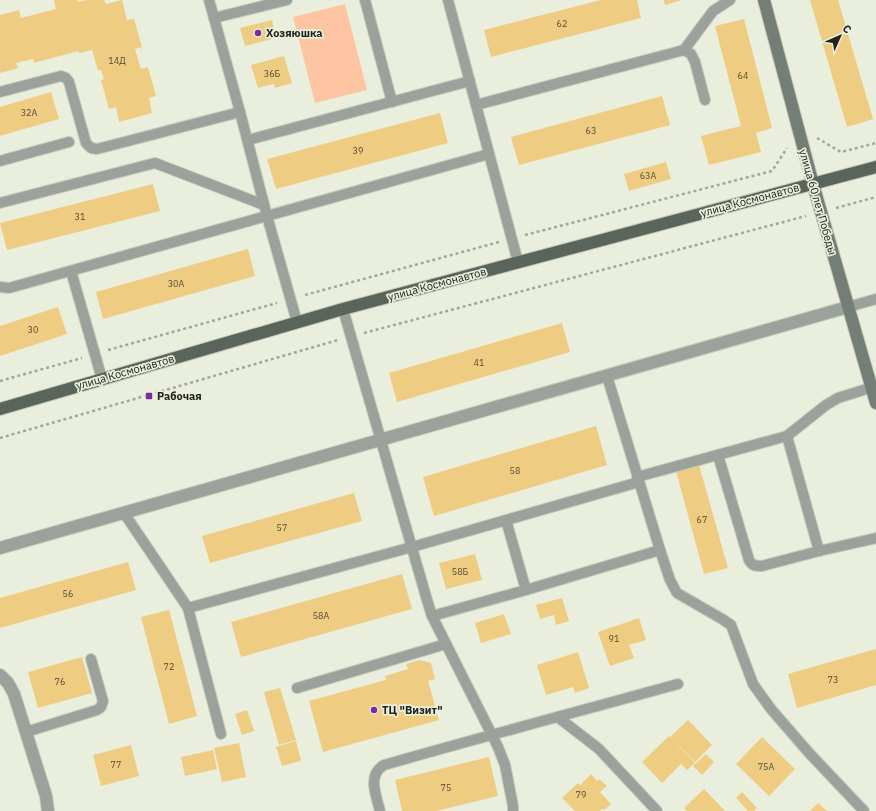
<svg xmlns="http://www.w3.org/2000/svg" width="876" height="811" viewBox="0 0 876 811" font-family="'IBM Plex Sans',sans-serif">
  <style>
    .green { fill: #fec5a2 }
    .building { fill: #eecc81 }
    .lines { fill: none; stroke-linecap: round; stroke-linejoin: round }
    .lane-casing { stroke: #c6caba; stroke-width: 12 }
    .street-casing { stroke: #c6caba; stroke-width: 14 }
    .secondary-casing { stroke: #c6caba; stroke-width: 14 }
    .primary-casing { stroke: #c6caba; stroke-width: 14 }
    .path { stroke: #a3a799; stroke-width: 2.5; stroke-dasharray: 3 3; stroke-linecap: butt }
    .lane { stroke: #9ba29c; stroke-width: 10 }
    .street { stroke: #9ba29c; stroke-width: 12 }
    .secondary { stroke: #747e76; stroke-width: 12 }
    .primary { stroke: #59645b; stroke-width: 12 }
    .poi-dot { fill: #7b2c9c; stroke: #eaefdd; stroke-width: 1.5 }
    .labels { text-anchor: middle; stroke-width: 3.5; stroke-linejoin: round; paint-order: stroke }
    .number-label { font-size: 9px; fill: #544c34 }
    .poi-label { font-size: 11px; font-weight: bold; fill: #20221b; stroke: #eaefdd; text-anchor: start }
    .street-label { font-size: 11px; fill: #20221b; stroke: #eaefdd }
  </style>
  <rect width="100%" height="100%" fill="#eaefdd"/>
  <!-- green -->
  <path class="green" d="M345 4 367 90 315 103 293 17Z"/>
  <!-- building -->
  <g class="building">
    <path d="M55 0H77L78 2 87 0H104L106 4 122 0 127 20 134 19 142 47 135 49 141 69 148 67 156 96 149 98 152 113 119 122 116 107 109 109 101 80 104 79 101 70H98L92 50 79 53 78 51 34 63 33 59 16 63 18 68 0 73V15L19 10 21 18 56 9 54 1Z"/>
    <path d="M601 0H637L641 18 491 57 484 30Z"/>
    <path d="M664 0H682L665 5Z"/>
    <path d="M810 0H838L873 119 847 127Z"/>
    <path d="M744 19 772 128 756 133 761 152 709 165 701 136 741 126 715 26Z"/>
    <path d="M272 20 276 38 245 46 240 28Z"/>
    <path d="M284 56 292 83 275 88 274 84 258 88 251 65Z"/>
    <path d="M51 92 59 119 0 136V107Z"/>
    <path d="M662 96 670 125 519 165 511 137Z"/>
    <path d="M440 113 448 143 276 189 267 159Z"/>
    <path d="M666 162 671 179 629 191 624 174Z"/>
    <path d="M153 184 160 211 7 250 0 223Z"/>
    <path d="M248 249 255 276 103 319 96 292Z"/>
    <path d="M58 307 67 334 0 356V326Z"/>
    <path d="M562 323 570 352 397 402 389 373Z"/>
    <path d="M596 426 607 465 434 516 423 477Z"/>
    <path d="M699 465 728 568 704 574 676 471Z"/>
    <path d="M354 493 362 521 210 563 202 536Z"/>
    <path d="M475 554 482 580 446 589 439 563Z"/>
    <path d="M128 562 136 590 0 628V598Z"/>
    <path d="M402 574 412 609 241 657 231 622Z"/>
    <path d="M562 598 569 621 556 625 554 615 540 619 536 605Z"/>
    <path d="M169 610 197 716 169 724 141 617Z"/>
    <path d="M504 614 511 634 481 643 475 623Z"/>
    <path d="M639 618 646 640 629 645 634 658 610 666 598 632Z"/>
    <path d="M876 649V685L797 708 788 674Z"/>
    <path d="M578 652 589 688 575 693 573 687 546 695 537 665Z"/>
    <path d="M82 657 92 693 38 708 28 672Z"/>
    <path d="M420 660 431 663 435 679 428 681 439 720 323 752 309 701 386 680 385 676 408 669 406 664Z"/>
    <path d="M280 688 296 740 279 745 264 692Z"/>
    <path d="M247 710 254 731 242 735 235 714Z"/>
    <path d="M688 720 712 745 695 762 670 737Z"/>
    <path d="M669 736 695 763 687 770 681 764 662 783 642 762Z"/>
    <path d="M762 737 795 769 769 796 736 764Z"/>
    <path d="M296 741 301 761 282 766 276 747Z"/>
    <path d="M239 743 246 777 222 782 214 748Z"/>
    <path d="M131 745 139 776 101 786 93 755Z"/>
    <path d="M213 750 217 769 185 776 181 757Z"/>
    <path d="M706 754 714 762 702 775 693 766Z"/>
    <path d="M489 757 498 796 436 811H402L395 780Z"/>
    <path d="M591 774 597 781 599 779 607 786 600 792 611 804 604 810 602 809 600 811H575L562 798 578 783 580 785Z"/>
    <path d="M704 789 725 811H687L684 808Z"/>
    <path d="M742 792 757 808 754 811H748L736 798Z"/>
    <path d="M818 803 827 811H810Z"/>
  </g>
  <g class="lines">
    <defs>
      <g id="lane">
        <path d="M209 0 240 112 267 216 297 322"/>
        <path d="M365 0 392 102"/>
        <path d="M448 0 518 262"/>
        <path d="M214 18 287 0"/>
        <path d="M684 50 713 11 730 0"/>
        <path d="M0 92 61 76 66 78 69 82 86 143 91 148 97 149 240 112"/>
        <path d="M476 105 684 50 691 54 695 62 705 100"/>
        <path d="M248 140 470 81"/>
        <path d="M0 161 69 142"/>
        <path d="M0 203 155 163 264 205"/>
        <path d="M71 271 102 379"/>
        <path d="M0 287 9 288 489 154"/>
        <path d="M848 307 876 299"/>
        <path d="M343 309 427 600 432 616 498 747 505 765 513 806V811"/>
        <path d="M607 376 660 550 670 580 677 593 722 619 731 625 753 684 771 709 810 754 864 811"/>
        <path d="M787 436 826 405 838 398 876 386"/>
        <path d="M637 477 787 436 819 551 762 566C756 566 752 566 749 560L718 455"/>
        <path d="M124 513 188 608"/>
        <path d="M506 520 526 590"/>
        <path d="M819 551 876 538"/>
        <path d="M432 616 526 590 660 550"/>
        <path d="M297 688 446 644"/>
        <path d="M559 718 599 749 657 811"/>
        <path d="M26 732 97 710 101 707 103 701 91 659"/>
        <path d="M221 734 188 608 412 547 639 482"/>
        <path d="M380 811C376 795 367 775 384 765 482 737 580 711 678 684"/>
      </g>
      <g id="street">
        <path d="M0 548 848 307"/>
        <path d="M0 675 8 683 14 694 46 796 48 811"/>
      </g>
      <path id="secondary" d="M764 0 813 184 876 403"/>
      <path id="primary" d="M0 409 343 309 876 167"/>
    </defs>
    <!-- lane casing -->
    <use href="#lane" class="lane-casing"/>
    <!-- street casing -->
    <use href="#street" class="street-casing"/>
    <!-- secondary casing -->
    <use href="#secondary" class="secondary-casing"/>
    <!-- primary casing -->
    <use href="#primary" class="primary-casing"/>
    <!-- path -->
    <g class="path">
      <path d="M817 138 841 152 876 143"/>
      <path d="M836 208 876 197"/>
      <path d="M525 235 772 171 787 148"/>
      <path d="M305 295 499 242"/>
      <path d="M364 333 806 216"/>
      <path d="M108 350 277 303"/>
      <path d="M0 381 82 358"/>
      <path d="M0 438 338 340"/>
    </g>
    <!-- lane -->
    <use href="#lane" class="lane"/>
    <!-- street -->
    <use href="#street" class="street"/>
    <!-- secondary -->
    <use href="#secondary" class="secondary"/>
    <!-- primary -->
    <use href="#primary" class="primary"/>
  </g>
  <!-- markers -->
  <g class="poi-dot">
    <circle cx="258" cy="33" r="4"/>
    <rect x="145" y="392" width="8" height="8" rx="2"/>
    <circle cx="374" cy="710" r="4"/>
  </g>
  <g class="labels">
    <!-- number labels -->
    <g class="number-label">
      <text x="562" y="27">62</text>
      <text x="117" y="64">14Д</text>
      <text x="272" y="77">36Б</text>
      <text x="743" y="79">64</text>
      <text x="29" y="116">32А</text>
      <text x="591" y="134">63</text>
      <text x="358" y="154">39</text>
      <text x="648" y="179">63А</text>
      <text x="80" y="220">31</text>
      <text x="176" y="287">30А</text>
      <text x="33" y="333">30</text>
      <text x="479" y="366">41</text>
      <text x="515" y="474">58</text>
      <text x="702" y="523">67</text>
      <text x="282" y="531">57</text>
      <text x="460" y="575">58Б</text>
      <text x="68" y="597">56</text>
      <text x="321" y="619">58А</text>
      <text x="614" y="642">91</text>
      <text x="169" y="670">72</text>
      <text x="833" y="683">73</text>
      <text x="60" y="685">76</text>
      <text x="116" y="768">77</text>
      <text x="766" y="770">75А</text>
      <text x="446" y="791">75</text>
      <text x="581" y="798">79</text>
    </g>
    <!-- poi labels -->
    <g class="poi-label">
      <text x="266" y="37">Хозяюшка</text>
      <text x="157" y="400">Рабочая</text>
      <text x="382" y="714">ТЦ "Визит"</text>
    </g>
    <!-- street labels -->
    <g class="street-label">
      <text transform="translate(750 200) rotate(-15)" y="4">улица Космонавтов</text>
      <text transform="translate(818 202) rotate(74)" y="4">улица 60 лет Победы</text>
      <text transform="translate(437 284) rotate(-15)" y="4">улица Космонавтов</text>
      <text transform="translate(125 372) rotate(-16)" y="4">улица Космонавтов</text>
    </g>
  </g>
  <!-- north arrow -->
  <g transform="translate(840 36) rotate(45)" stroke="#eaefdd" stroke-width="3" paint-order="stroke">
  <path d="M0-3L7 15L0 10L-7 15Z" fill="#20221b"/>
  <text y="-6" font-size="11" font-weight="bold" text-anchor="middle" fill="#20221b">С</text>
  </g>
</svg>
